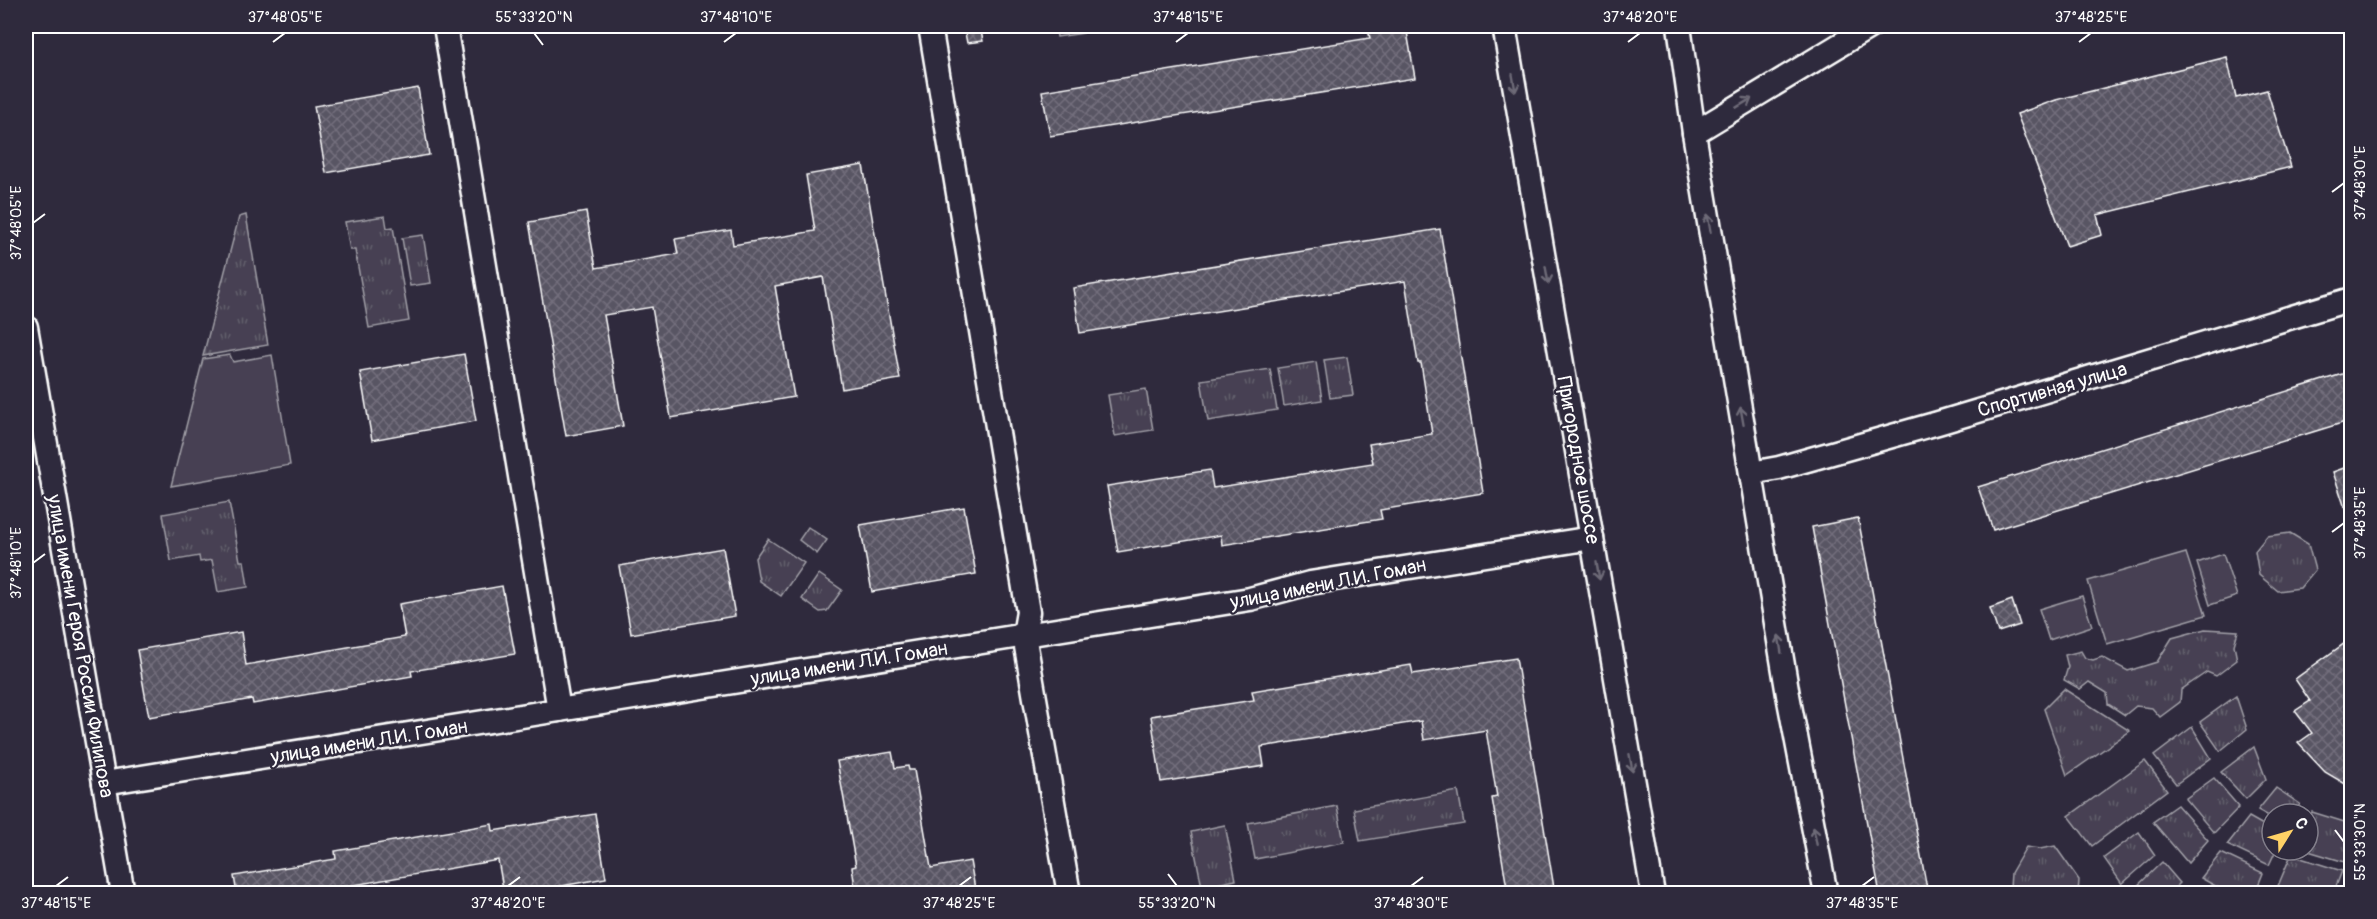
<svg xmlns="http://www.w3.org/2000/svg" width="2377" height="919" viewBox="0 0 2377 919" font-family="Pangolin,sans-serif">
  <style>
    .grass { fill: #464152; stroke: #a2a0a8; stroke-width: 1.5 }
    .park { fill: url(#park-tufts); stroke: #a2a0a8; stroke-width: 1.5 }
    .building { fill: url(#building-cross-hatch); stroke: #fff; stroke-width: 1.5 }
    .lines { fill: none; stroke-linecap: round; stroke-linejoin: round }
    .street-casing { stroke: #fff; stroke-width: 27 }
    .street { stroke: #2f2a3d; stroke-width: 22 }
    .oneway { stroke: #6d6a77 }
    .ticks { fill: none; stroke: #fff; stroke-width: 2 }
    .labels { text-anchor: middle; stroke-width: 4.5; stroke-linejoin: round; paint-order: stroke }
    .street-label { font-size: 20px; fill: #fff; stroke: #2f2a3d }
    .neatline { fill: none; stroke: #fff; stroke-width: 2 }
    .ticks-label { font-size: 15px; text-anchor: middle; fill: #fff }
  </style>
  <defs>
    <pattern id="park-tufts" width="24" height="20" patternUnits="userSpaceOnUse" patternTransform="scale(1.5)"><rect width="24" height="20" fill="#464152"/><path d="M3 7l-1-3M5 7V3M7 7l1-3M15 17l-1-3M17 17v-4M19 17l1-3" fill="none" stroke="#625e6c"/></pattern>
    <pattern id="building-cross-hatch" width="8" height="8" patternUnits="userSpaceOnUse" patternTransform="scale(1.5)"><rect width="8" height="8" fill="#595564"/><path d="M0 0l8 8M0 8l8-8" fill="none" stroke="#726e7b"/></pattern>
  </defs>
  <rect width="100%" height="100%" fill="#2f2a3d"/>
  <filter id="ink" filterUnits="userSpaceOnUse"><feTurbulence type="fractalNoise" baseFrequency=".0167" numOctaves="2"/><feDisplacementMap in="SourceGraphic" scale="12" xChannelSelector="R" yChannelSelector="G"/><feConvolveMatrix kernelMatrix="1 2 1 2 8 2 1 2 1" color-interpolation-filters="sRGB"/></filter>
  <g filter="url(#ink)">
    <!-- grass -->
    <g class="grass">
      <path d="M230 355 233 362 272 355 290 465 171 486 203 359Z"/>
      <path d="M2186 553 2206 615 2107 644 2088 581Z"/>
      <path d="M2223 554 2237 596 2210 605 2197 563Z"/>
      <path d="M2082 596 2092 626 2049 640 2039 609Z"/>
    </g>
    <!-- park -->
    <g class="park">
      <path d="M1055 26H1082L1083 33 1057 37Z"/>
      <path d="M246 215 268 345 203 356 239 217Z"/>
      <path d="M385 216 387 228 393 227 409 321 369 328 355 250H350L345 222Z"/>
      <path d="M423 235 431 283 410 286 402 238Z"/>
      <path d="M1347 357 1353 395 1330 398 1324 360Z"/>
      <path d="M1316 362 1322 400 1284 406 1278 368Z"/>
      <path d="M1270 369 1277 410 1208 421 1201 380Z"/>
      <path d="M1146 389 1153 430 1115 436 1108 395Z"/>
      <path d="M229 502 240 561H244L248 587 218 592 212 560 200 562 199 556 171 561 163 514Z"/>
      <path d="M808 527 827 540 817 554 799 540Z"/>
      <path d="M2290 533 2308 544 2315 570 2300 588 2278 591 2259 575 2255 551 2267 536Z"/>
      <path d="M768 539 804 563 781 596 759 581 755 558Z"/>
      <path d="M819 574 842 590 827 611 820 612 802 599Z"/>
      <path d="M2205 629 2238 631 2234 645 2237 660 2216 676 2207 672 2181 690 2180 702 2160 717 2152 708 2136 706 2125 715 2108 704 2107 693 2089 682 2080 689 2064 680 2068 667 2065 655 2081 651 2085 658 2093 660 2102 657 2128 671 2157 662 2172 638Z"/>
      <path d="M2064 689 2130 731 2067 775 2044 709Z"/>
      <path d="M2236 696 2247 729 2220 751 2200 722Z"/>
      <path d="M2192 727 2211 758 2176 784 2154 756Z"/>
      <path d="M2254 747 2266 779 2246 799 2221 772Z"/>
      <path d="M2145 761 2167 790 2092 846 2069 816Z"/>
      <path d="M2214 778 2239 807 2214 833 2185 799Z"/>
      <path d="M2276 788 2300 804 2294 814H2272V818L2258 810Z"/>
      <path d="M1458 791 1464 824 1360 841 1354 809Z"/>
      <path d="M2177 805 2208 840 2188 863 2153 822Z"/>
      <path d="M1337 806 1344 842 1255 859 1248 823Z"/>
      <path d="M2312 812 2351 824V844L2345 862 2305 850H2308V821Z"/>
      <path d="M2249 817 2272 830V850H2276L2269 865 2227 845Z"/>
      <path d="M1225 825 1236 880 1202 887 1191 832Z"/>
      <path d="M2139 832 2155 855 2122 884 2104 858Z"/>
      <path d="M2055 846 2079 880 2078 893H2019L2010 888 2011 873 2026 847 2040 849Z"/>
      <path d="M2221 853 2263 873 2255 893H2228L2201 878Z"/>
      <path d="M2291 855 2342 871 2335 889 2329 893H2275Z"/>
      <path d="M2162 862 2180 883 2170 893H2130Z"/>
    </g>
    <!-- building -->
    <g class="building">
      <path d="M980 26 983 41 967 43 964 28Z"/>
      <path d="M1367 26H1406L1415 78 1050 136 1042 91 1370 38Z"/>
      <path d="M2227 57 2236 98 2267 90 2291 167 2097 215 2102 235 2067 246 2017 114 2056 100Z"/>
      <path d="M418 88 429 155 326 173 314 106Z"/>
      <path d="M863 165 900 379 842 389 823 277 775 286 794 397 671 418 652 307 604 315 623 426 566 436 529 222 586 212 596 268 678 254 675 239 731 230 733 245 815 231 806 175Z"/>
      <path d="M1440 229 1483 493 1380 510 1382 519 1222 545 1221 535 1118 552 1107 486 1210 470 1213 488 1373 463 1369 444 1432 434 1421 363H1418L1405 281 1080 333 1073 288Z"/>
      <path d="M464 354 476 421 372 440 360 372Z"/>
      <path d="M2352 371V420L1993 530 1978 487Z"/>
      <path d="M2352 465V517H2348L2333 472Z"/>
      <path d="M964 507 976 574 872 592 860 525Z"/>
      <path d="M1858 518 1871 585 1928 894H1880L1812 527Z"/>
      <path d="M723 548 735 616 631 634 619 566Z"/>
      <path d="M502 586 515 654 411 671 412 676 253 704 252 699 149 717 137 650 241 632 246 665 405 637 399 604Z"/>
      <path d="M2012 600 2020 625 1998 632 1990 608Z"/>
      <path d="M2352 638V788L2325 772 2298 743 2312 733 2295 711 2310 701 2295 679Z"/>
      <path d="M1516 658 1555 894H1508L1492 798 1497 797 1486 730 1424 740 1421 721 1261 747 1264 766 1161 782 1151 716 1254 700 1252 691 1411 665 1413 674Z"/>
      <path d="M892 752 895 768 908 766 909 770H914L931 868 970 861 976 894H856L852 867 856 866 837 761Z"/>
      <path d="M595 814 606 878 518 894H504L498 860 342 887 343 894H237L234 876 336 859 335 851 492 824 493 831Z"/>
    </g>
    <g class="lines">
      <defs>
        <g id="street">
          <path d="M445 26 559 710"/>
          <path d="M930 26 1028 612 1024 635 1069 894"/>
          <path d="M1504 26 1653 894"/>
          <path d="M1679 26 1694 133 1788 695 1826 894"/>
          <path d="M1694 133 1871 26"/>
          <path d="M26 327 123 894"/>
          <path d="M1751 473 1779 468 1938 423 2352 299"/>
          <path d="M104 783 1250 599 1310 583 1592 538"/>
        </g>
      </defs>
      <!-- street casing -->
      <use href="#street" class="street-casing"/>
      <!-- street -->
      <use href="#street" class="street"/>
    </g>
    <!-- one-way arrows -->
    <defs><path id="oneway-shaft" d="M-6 0H5M1.5-3L5.5 0L1.5 3" fill="none" stroke-width="1.6" stroke-linecap="round" stroke-linejoin="round" transform="scale(1.5)"/></defs>
    <g class="oneway">
      <use href="#oneway-shaft" transform="translate(1514 83) rotate(80)"/>
      <use href="#oneway-shaft" transform="translate(1744 103) rotate(-31)"/>
      <use href="#oneway-shaft" transform="translate(1709 223) rotate(-100)"/>
      <use href="#oneway-shaft" transform="translate(1547 275) rotate(80)"/>
      <use href="#oneway-shaft" transform="translate(1742 416) rotate(-100)"/>
      <use href="#oneway-shaft" transform="translate(1598 571) rotate(80)"/>
      <use href="#oneway-shaft" transform="translate(1780 644) rotate(-99)"/>
      <use href="#oneway-shaft" transform="translate(1631 763) rotate(80)"/>
      <use href="#oneway-shaft" transform="translate(1815 836) rotate(-101)"/>
    </g>
  </g>
  <!-- ticks -->
  <path class="ticks" d="M534 33 543 45M273 42 285 33M724 42 736 33M1176 42 1188 33M1628 42 1640 33M2079 42 2091 33M2332 192 2344 183M33 223 45 214M2332 532 2344 523M33 563 45 554M2335 830 2344 842M1168 874 1177 886M56 886 68 877M508 886 520 877M959 886 971 877M1411 886 1423 877M1862 886 1874 877"/>
  <g class="labels">
    <!-- street labels -->
    <g class="street-label">
      <text transform="translate(2052 389) rotate(-16)" y="7">Спортивная улица</text>
      <text transform="translate(1579 460) rotate(80)" y="7">Пригородное шоссе</text>
      <text transform="translate(1328 583) rotate(-11)" y="7">улица имени Л.И. Гоман</text>
      <text transform="translate(81 646) rotate(80)" y="7">улица имени Героя России Филипова</text>
      <text transform="translate(849 663) rotate(-9)" y="7">улица имени Л.И. Гоман</text>
      <text transform="translate(369 741) rotate(-9)" y="7">улица имени Л.И. Гоман</text>
    </g>
  </g>
  <!-- margin -->
  <rect width="2377" height="919" fill="none" stroke="#2f2a3d" stroke-width="66"/>
  <!-- north arrow -->
  <g transform="translate(2290 832) rotate(53)"><circle r="28" fill="#2f2a3d" stroke="#827f8b" stroke-width="1.5"/>
  <path d="M0-4.5L10 22L0 15L-10 22Z" fill="#ffd166"/>
  <text y="-9" font-size="16" font-weight="bold" text-anchor="middle" fill="#ffffff">С</text>
  </g>
  <rect x="33" y="33" width="2311" height="853" class="neatline"/>
  <g class="ticks-label">
    <text x="285" y="22">37°48'05"E</text>
    <text x="534" y="22">55°33'20"N</text>
    <text x="736" y="22">37°48'10"E</text>
    <text x="1188" y="22">37°48'15"E</text>
    <text x="1640" y="22">37°48'20"E</text>
    <text x="2091" y="22">37°48'25"E</text>
    <text transform="translate(2360 183) rotate(-90)" y="5">37°48'30"E</text>
    <text transform="translate(16 223) rotate(-90)" y="5">37°48'05"E</text>
    <text transform="translate(2360 523) rotate(-90)" y="5">37°48'35"E</text>
    <text transform="translate(16 563) rotate(-90)" y="5">37°48'10"E</text>
    <text transform="translate(2360 842) rotate(-90)" y="5">55°33'30"N</text>
    <text x="56" y="908">37°48'15"E</text>
    <text x="508" y="908">37°48'20"E</text>
    <text x="959" y="908">37°48'25"E</text>
    <text x="1177" y="908">55°33'20"N</text>
    <text x="1411" y="908">37°48'30"E</text>
    <text x="1862" y="908">37°48'35"E</text>
  </g>
</svg>
